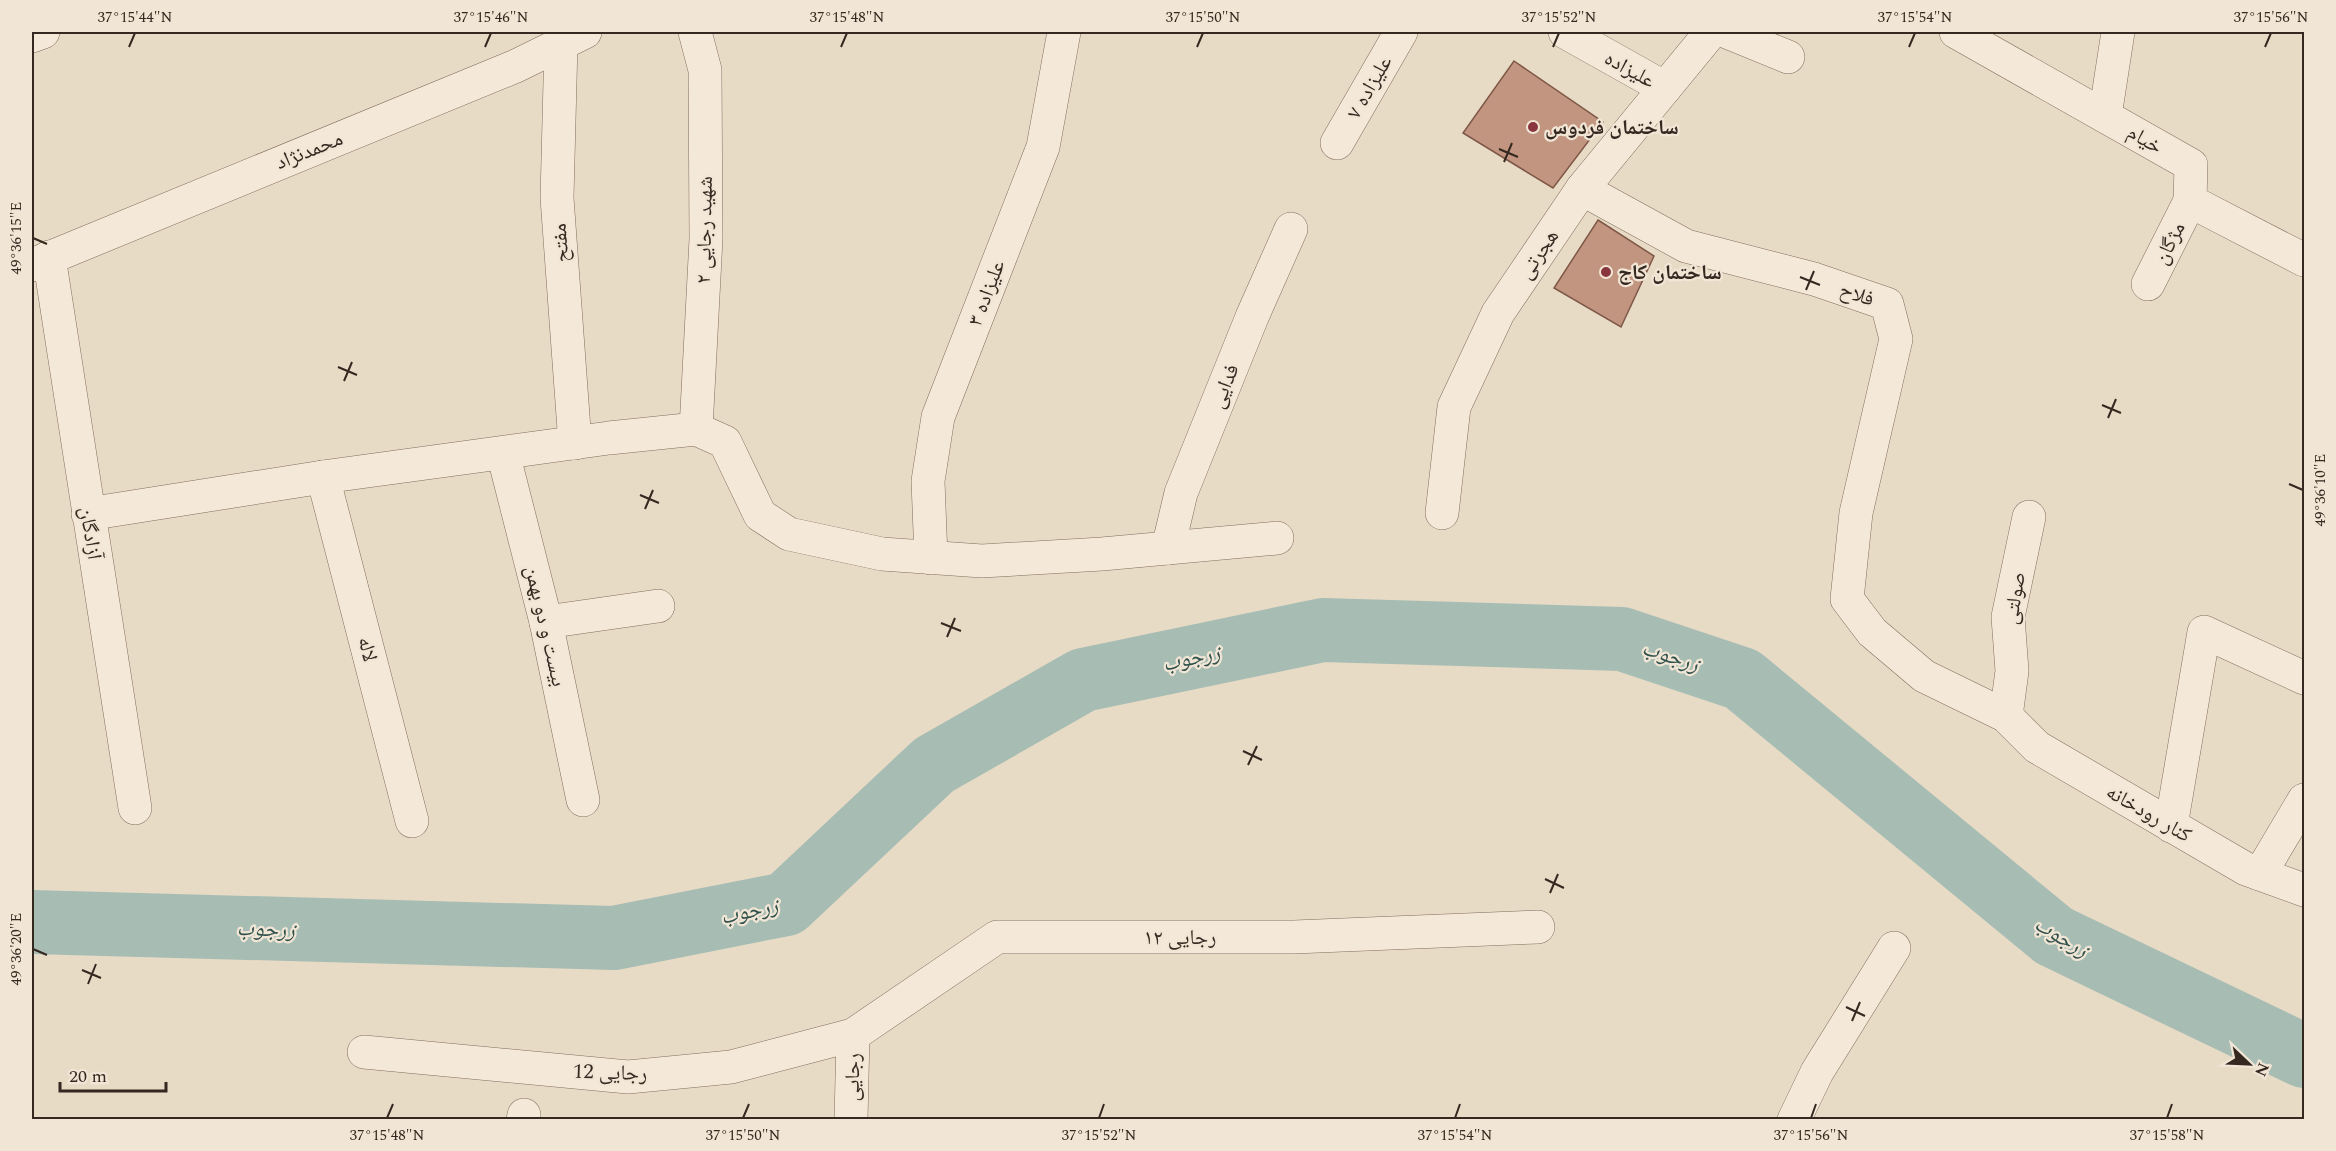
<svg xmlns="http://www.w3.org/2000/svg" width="2336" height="1151" viewBox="0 0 2336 1151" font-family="Spectral,'Noto Naskh Arabic',serif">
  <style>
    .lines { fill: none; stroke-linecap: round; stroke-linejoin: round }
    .river { stroke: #a7bdb4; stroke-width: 64 }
    .building { fill: #c29580; stroke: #7e5747; stroke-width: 1.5 }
    .minor-casing { stroke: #826d5e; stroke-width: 34 }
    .minor { stroke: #f4e9d8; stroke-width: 33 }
    .ticks { fill: none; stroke: #342820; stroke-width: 2 }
    .poi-dot { fill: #89353e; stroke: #f1e6d5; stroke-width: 2 }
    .labels { text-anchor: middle; stroke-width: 4.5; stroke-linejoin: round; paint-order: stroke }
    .street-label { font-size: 21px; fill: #342820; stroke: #f1e6d5 }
    .poi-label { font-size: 21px; font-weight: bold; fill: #342820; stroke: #f1e6d5; text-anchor: start }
    .water-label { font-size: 22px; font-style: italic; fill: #31514c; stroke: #f1e6d5 }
    .neatline { fill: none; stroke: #342820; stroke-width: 2 }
    .ticks-label { font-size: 15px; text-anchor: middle; fill: #342820 }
  </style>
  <rect width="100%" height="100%" fill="#e8dbc6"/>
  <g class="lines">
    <!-- river -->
    <path class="river" d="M32 922 614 938 786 904 934 765 1083 680 1323 630 1622 639 1742 679 2054 936 2304 1056"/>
  </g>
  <!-- building -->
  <g class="building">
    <path d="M1514 61 1603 122 1553 188 1463 133Z"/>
    <path d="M1598 220 1654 256 1621 327 1554 288Z"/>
  </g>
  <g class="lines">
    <defs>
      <g id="minor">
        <path d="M695 32 705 70 706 239 696 429"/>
        <path d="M1565 32 1665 88"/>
        <path d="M1727 32 1788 57"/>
        <path d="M1956 32 2191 165 2190 201 2304 260"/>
        <path d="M32 36 43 32"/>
        <path d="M561 43 557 198 575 443"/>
        <path d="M2105 116 2118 32"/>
        <path d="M1337 143 1401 32"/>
        <path d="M1582 189 1686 246 1814 279 1887 304 1896 339 1856 513 1847 599 1872 632 1924 676 2006 716 2037 747 2246 869 2304 890"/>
        <path d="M49 257 135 808"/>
        <path d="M32 265 516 66 585 32"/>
        <path d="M2148 284 2190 201"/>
        <path d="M503 453 546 622 583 800"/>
        <path d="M323 477 412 821"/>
        <path d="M1442 513 1454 407 1498 313 1582 189 1711 32"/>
        <path d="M88 514 323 477 609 438 696 429 725 442 760 515 789 534 882 554 982 561 1102 554 1277 538"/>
        <path d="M1168 548 1181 493 1252 317 1291 229"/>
        <path d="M931 558 928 481 938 417 1043 147 1064 32"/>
        <path d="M546 622 658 606"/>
        <path d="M2006 716 2012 671 2008 617 2029 517"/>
        <path d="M2171 826 2204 632 2304 678"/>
        <path d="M2260 874 2304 800"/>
        <path d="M364 1052 628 1077 731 1067 853 1035 997 937H1294L1538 927"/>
        <path d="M523 1120 524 1115"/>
        <path d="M851 1120 853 1035"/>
        <path d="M1794 1120 1817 1072 1894 948"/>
      </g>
    </defs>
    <!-- minor casing -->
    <use href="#minor" class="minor-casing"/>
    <!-- minor -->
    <use href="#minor" class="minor"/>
  </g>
  <!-- ticks -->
  <path class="ticks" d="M129 47 135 33M485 47 491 33M841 47 847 33M1197 47 1203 33M1553 47 1559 33M1909 47 1915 33M2265 47 2271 33M1499 149 1518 157M1504 162 1512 143M33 238 47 244M1800 277 1820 285M1806 290 1814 271M338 367 357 375M344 381 352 362M2102 405 2121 413M2108 418 2116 399M2289 484 2303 490M640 495 659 503M645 509 653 490M941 623 961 631M947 637 955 618M1243 751 1262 760M1248 765 1257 746M1545 879 1564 888M1550 893 1558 874M33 949 47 955M82 970 101 978M88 984 96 964M1846 1007 1865 1016M1852 1021 1860 1002M387 1118 393 1104M743 1118 749 1104M1099 1118 1104 1104M1455 1118 1460 1104M1811 1118 1816 1104M2167 1118 2172 1104"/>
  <!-- markers -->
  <g class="poi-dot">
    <circle cx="1533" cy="127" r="6"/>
    <circle cx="1606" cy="272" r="6"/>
  </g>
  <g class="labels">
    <!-- street labels -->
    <g class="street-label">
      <text transform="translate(1630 69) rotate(29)" y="7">علیزاده</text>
      <text transform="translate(1369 87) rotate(-60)" y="7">علیزاده ۷</text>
      <text transform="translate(2145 139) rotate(30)" y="7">خیام</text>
      <text transform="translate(309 150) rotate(-22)" y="7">محمدنژاد</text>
      <text transform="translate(704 230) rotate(-89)" y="7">شهید رجایی ۲</text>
      <text transform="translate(560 243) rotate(-94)" y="7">مفتح</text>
      <text transform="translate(2169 243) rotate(-63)" y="7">مژگان</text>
      <text transform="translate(1538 254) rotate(-56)" y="7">هجرتی</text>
      <text transform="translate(986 293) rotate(-69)" y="7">علیزاده ۳</text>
      <text transform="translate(1857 294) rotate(18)" y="7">فلاح</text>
      <text transform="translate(1224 386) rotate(-68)" y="7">فدایی</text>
      <text transform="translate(91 533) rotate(81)" y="7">آزادگان</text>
      <text transform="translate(2014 598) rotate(-81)" y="7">صولتی</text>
      <text transform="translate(546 626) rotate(77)" y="7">بیست و دو بهمن</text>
      <text transform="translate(368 649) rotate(76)" y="7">لاله</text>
      <text transform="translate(2149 813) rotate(30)" y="7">کنار رودخانه</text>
      <text x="1180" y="944">رجایی ۱۲</text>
      <text transform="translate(610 1072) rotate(2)" y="7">رجایی 12</text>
      <text transform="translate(852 1077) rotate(-88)" y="7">رجایی</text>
    </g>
    <!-- poi labels -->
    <g class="poi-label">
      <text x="1545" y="134">ساختمان فردوس</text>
      <text x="1618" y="279">ساختمان کاج</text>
    </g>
    <!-- water labels -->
    <g class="water-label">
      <text transform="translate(1671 655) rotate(18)" y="8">زرجوب</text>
      <text transform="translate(1191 657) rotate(-12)" y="8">زرجوب</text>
      <text transform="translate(749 910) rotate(-12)" y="8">زرجوب</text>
      <text transform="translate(266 928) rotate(2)" y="8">زرجوب</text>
      <text transform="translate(2062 936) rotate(31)" y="8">زرجوب</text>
    </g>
  </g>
  <!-- border -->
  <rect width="2336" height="1151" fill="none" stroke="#f1e6d5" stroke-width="66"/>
  <!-- north arrow -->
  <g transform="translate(2249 1064) rotate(113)" stroke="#f1e6d5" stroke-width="4.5" paint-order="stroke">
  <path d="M0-4.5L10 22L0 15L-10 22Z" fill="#342820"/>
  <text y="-9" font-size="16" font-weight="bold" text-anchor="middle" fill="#342820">N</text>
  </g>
  <!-- scale -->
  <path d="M60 1082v9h106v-9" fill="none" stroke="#342820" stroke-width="3"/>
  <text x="69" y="1082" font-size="18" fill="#342820" stroke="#f1e6d5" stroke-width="4.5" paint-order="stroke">20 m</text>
  <rect x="33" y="33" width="2270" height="1085" class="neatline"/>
  <g class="ticks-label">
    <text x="135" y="22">37°15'44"N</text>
    <text x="491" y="22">37°15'46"N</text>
    <text x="847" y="22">37°15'48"N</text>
    <text x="1203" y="22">37°15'50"N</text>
    <text x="1559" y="22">37°15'52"N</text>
    <text x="1915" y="22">37°15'54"N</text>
    <text x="2271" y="22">37°15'56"N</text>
    <text transform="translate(16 238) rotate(-90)" y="5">49°36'15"E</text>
    <text transform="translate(2320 490) rotate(-90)" y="5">49°36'10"E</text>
    <text transform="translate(16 949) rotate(-90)" y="5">49°36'20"E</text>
    <text x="387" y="1140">37°15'48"N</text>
    <text x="743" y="1140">37°15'50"N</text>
    <text x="1099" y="1140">37°15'52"N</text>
    <text x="1455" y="1140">37°15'54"N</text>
    <text x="1811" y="1140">37°15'56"N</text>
    <text x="2167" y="1140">37°15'58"N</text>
  </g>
</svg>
